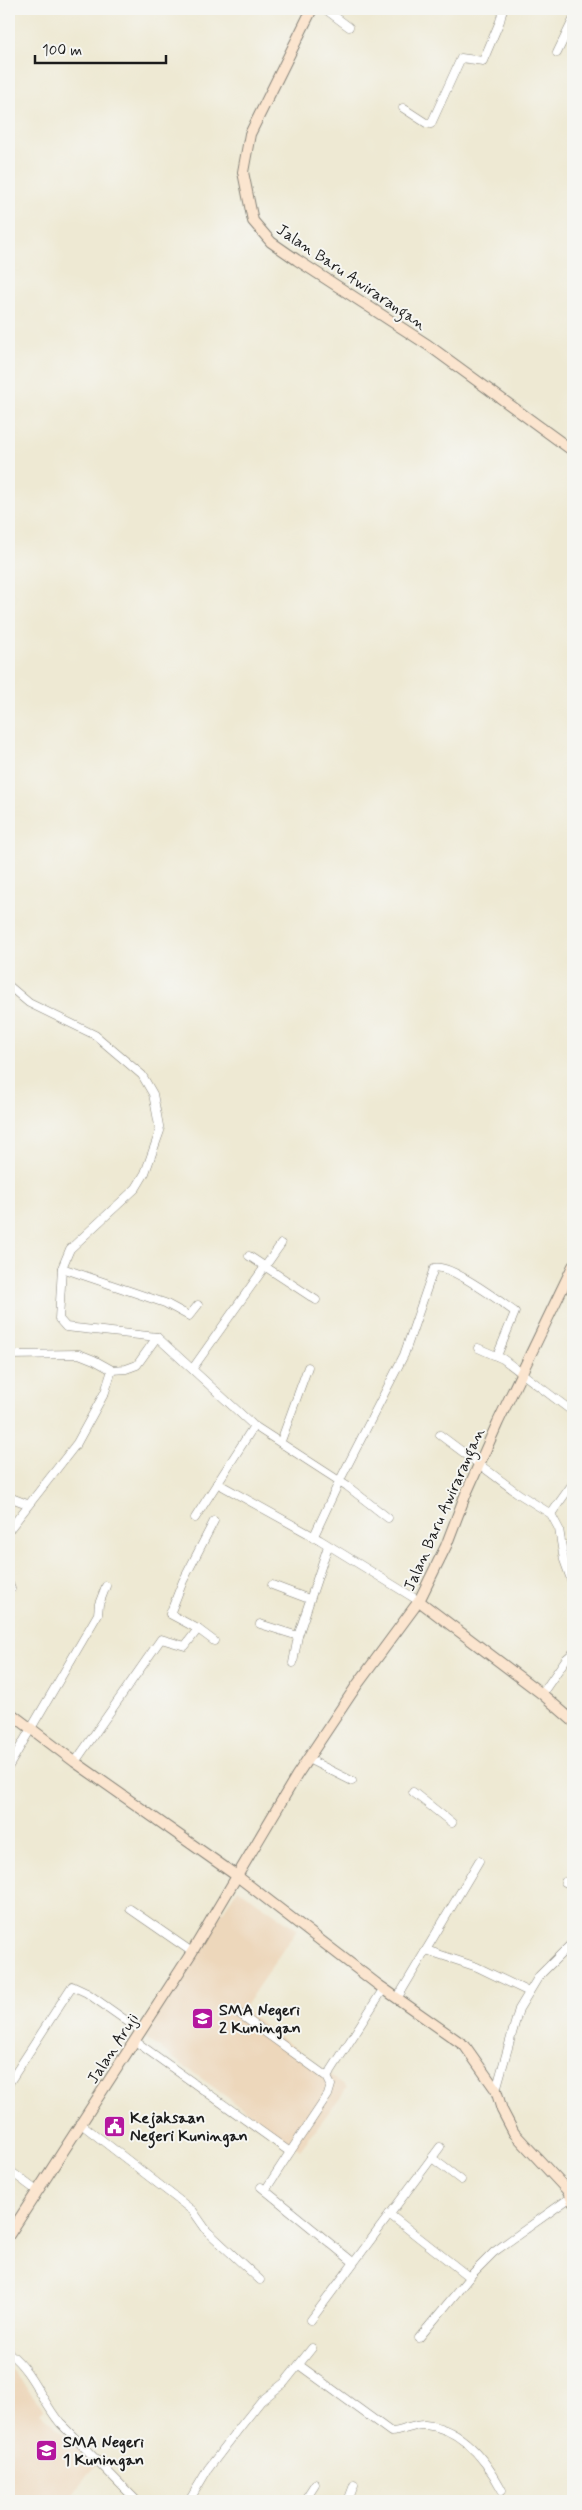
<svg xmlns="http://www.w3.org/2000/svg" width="582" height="2510" viewBox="0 0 582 2510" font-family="Mynerve,sans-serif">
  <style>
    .built { fill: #edd7bb }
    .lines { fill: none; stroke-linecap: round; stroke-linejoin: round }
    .street-casing { stroke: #858278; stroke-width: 9 }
    .secondary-casing { stroke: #858278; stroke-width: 12 }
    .street { stroke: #fff; stroke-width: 8 }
    .secondary { stroke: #fbe5cf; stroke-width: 10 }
    .labels { text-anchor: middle; stroke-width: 4; stroke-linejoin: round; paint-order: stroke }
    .street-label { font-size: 16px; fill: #1c1c1c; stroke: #f6f6f2 }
    .poi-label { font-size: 16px; font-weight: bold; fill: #1c1c1c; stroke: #f6f6f2; text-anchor: start }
  </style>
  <rect width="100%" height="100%" fill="#f6f6f2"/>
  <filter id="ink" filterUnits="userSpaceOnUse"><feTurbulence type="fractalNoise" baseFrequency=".02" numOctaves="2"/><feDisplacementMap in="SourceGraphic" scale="10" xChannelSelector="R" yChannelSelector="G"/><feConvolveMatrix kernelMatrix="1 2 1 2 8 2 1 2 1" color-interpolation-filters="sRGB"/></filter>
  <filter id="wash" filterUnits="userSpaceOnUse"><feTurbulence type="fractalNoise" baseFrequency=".0096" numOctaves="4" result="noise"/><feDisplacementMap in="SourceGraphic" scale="20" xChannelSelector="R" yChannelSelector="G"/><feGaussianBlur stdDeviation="1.12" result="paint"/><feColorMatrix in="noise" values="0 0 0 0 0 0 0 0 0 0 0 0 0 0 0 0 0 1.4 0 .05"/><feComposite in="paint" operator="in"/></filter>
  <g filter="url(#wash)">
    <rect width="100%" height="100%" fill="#eee9d3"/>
    <!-- built -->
    <g class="built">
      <path d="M238 1889 297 1929 243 2009 347 2088 300 2150 140 2034Z"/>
      <path d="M9 2367 44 2409 40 2413 98 2461 68 2501H9V2439L11 2437H9Z"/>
    </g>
  </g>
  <g filter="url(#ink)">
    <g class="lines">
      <defs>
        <g id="street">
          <path d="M325 9 349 27"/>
          <path d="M557 53 573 20"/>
          <path d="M403 108 426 123 431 124 461 58 483 61 500 21 503 9"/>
          <path d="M9 986 29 1003 95 1035 142 1075 153 1094 160 1131 145 1173 136 1188 70 1249 62 1268"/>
          <path d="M249 1256 316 1300"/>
          <path d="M198 1305 189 1316 165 1303 62 1268 59 1319 66 1327 157 1337 253 1425 347 1486 388 1518"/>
          <path d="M478 1348 503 1359 573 1412"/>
          <path d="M9 1355 79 1354 94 1360 112 1370 126 1369 137 1365 157 1337"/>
          <path d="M193 1368 281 1244"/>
          <path d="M440 1435 519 1494 551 1514 559 1529 564 1560 573 1585"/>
          <path d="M281 1441 308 1367"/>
          <path d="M217 1483 320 1540 419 1601"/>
          <path d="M9 1497 27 1504"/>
          <path d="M551 1514 573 1483"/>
          <path d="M195 1518 252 1429"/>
          <path d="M9 1530 77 1443 105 1392 112 1370"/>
          <path d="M313 1538 340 1480 404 1355 434 1268C449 1263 501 1302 515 1312L497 1356"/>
          <path d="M9 1584 11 1589"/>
          <path d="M272 1585 309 1599"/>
          <path d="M260 1624 298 1636"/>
          <path d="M198 1629 170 1614 183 1581 214 1521"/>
          <path d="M293 1663 298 1636 328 1546"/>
          <path d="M542 1694 566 1659 573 1653"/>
          <path d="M308 1759 352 1781"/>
          <path d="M75 1762 161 1639 185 1646 198 1629 214 1641"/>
          <path d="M9 1766 98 1614 99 1604 106 1586"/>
          <path d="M413 1792 452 1823"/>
          <path d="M565 1882 573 1886"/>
          <path d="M130 1909 192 1952"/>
          <path d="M426 1950 477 1967 529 1992"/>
          <path d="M398 1997 479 1861"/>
          <path d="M135 2041 290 2152 328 2095 331 2085 327 2077 237 2012"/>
          <path d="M327 2077 384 1988"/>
          <path d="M9 2083 72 1986 87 1993 141 2031"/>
          <path d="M496 2090 519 2009 539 1976 573 1942"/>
          <path d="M80 2123 193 2211 207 2231 260 2280"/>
          <path d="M432 2158 461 2180"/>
          <path d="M9 2170 37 2191"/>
          <path d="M261 2187 353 2262"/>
          <path d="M266 2189 290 2152"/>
          <path d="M567 2190 573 2182"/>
          <path d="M389 2214 469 2277"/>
          <path d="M311 2320 440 2147"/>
          <path d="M419 2338 473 2273 494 2252 571 2197"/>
          <path d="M9 2353C33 2372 41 2400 60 2423L137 2501"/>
          <path d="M299 2365 391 2432C402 2432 413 2424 425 2425 462 2428 486 2460 502 2490"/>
          <path d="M189 2501 208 2469 241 2426 261 2401 284 2383 312 2348"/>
          <path d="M304 2501 315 2484"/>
          <path d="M348 2501 354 2485"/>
        </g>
        <g id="secondary">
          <path d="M312 9 250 134 243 172 253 221 271 242 297 260 428 345 573 451"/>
          <path d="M419 1601 542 1694 573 1721"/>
          <path d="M9 1712 75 1762 237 1876 377 1984 465 2046 496 2090 502 2110 514 2133 567 2190 573 2202"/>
          <path d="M9 2235 192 1952 297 1775 357 1685 419 1601 446 1546 465 1496 498 1422 573 1266"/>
        </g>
      </defs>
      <!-- street casing -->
      <use href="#street" class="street-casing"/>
      <!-- secondary casing -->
      <use href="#secondary" class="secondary-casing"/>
      <!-- street -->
      <use href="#street" class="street"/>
      <!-- secondary -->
      <use href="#secondary" class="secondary"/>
    </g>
  </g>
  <!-- icons -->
  <defs>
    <symbol id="school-square" viewBox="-11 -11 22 22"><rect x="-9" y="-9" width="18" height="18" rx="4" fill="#b5179e" stroke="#f6f6f2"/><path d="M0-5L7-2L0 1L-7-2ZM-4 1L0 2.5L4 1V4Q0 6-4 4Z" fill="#fff"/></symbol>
    <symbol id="civic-square" viewBox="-11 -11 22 22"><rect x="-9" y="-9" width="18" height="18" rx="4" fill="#b5179e" stroke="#f6f6f2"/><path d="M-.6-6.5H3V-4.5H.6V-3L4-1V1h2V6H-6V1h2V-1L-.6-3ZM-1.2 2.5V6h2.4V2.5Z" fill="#fff"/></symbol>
  </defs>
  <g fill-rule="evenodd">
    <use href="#school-square" x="190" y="2006" width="25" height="25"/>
    <use href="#civic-square" x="102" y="2114" width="25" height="25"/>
    <use href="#school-square" x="34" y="2438" width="25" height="25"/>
  </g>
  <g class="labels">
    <!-- street labels -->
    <g class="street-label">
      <text transform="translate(352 276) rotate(34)" y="6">Jalan Baru Awirarangan</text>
      <text transform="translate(443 1509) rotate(-66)" y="6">Jalan Baru Awirarangan</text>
      <text transform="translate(112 2048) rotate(-57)" y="6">Jalan Aruji</text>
    </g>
    <!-- poi labels -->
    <g class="poi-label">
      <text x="219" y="2015">SMA Negeri<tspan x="219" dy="18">2 Kuningan</tspan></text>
      <text x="130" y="2123">Kejaksaan<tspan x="130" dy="18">Negeri Kuningan</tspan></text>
      <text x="63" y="2447">SMA Negeri<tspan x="63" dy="18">1 Kuningan</tspan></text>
    </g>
  </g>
  <!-- margin -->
  <rect width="582" height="2510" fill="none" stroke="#f6f6f2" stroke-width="30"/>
  <!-- scale -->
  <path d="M35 55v8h131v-8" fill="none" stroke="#1c1c1c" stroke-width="2.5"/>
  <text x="42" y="55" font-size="15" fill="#1c1c1c" stroke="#f6f6f2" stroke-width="4" paint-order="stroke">100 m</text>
</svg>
